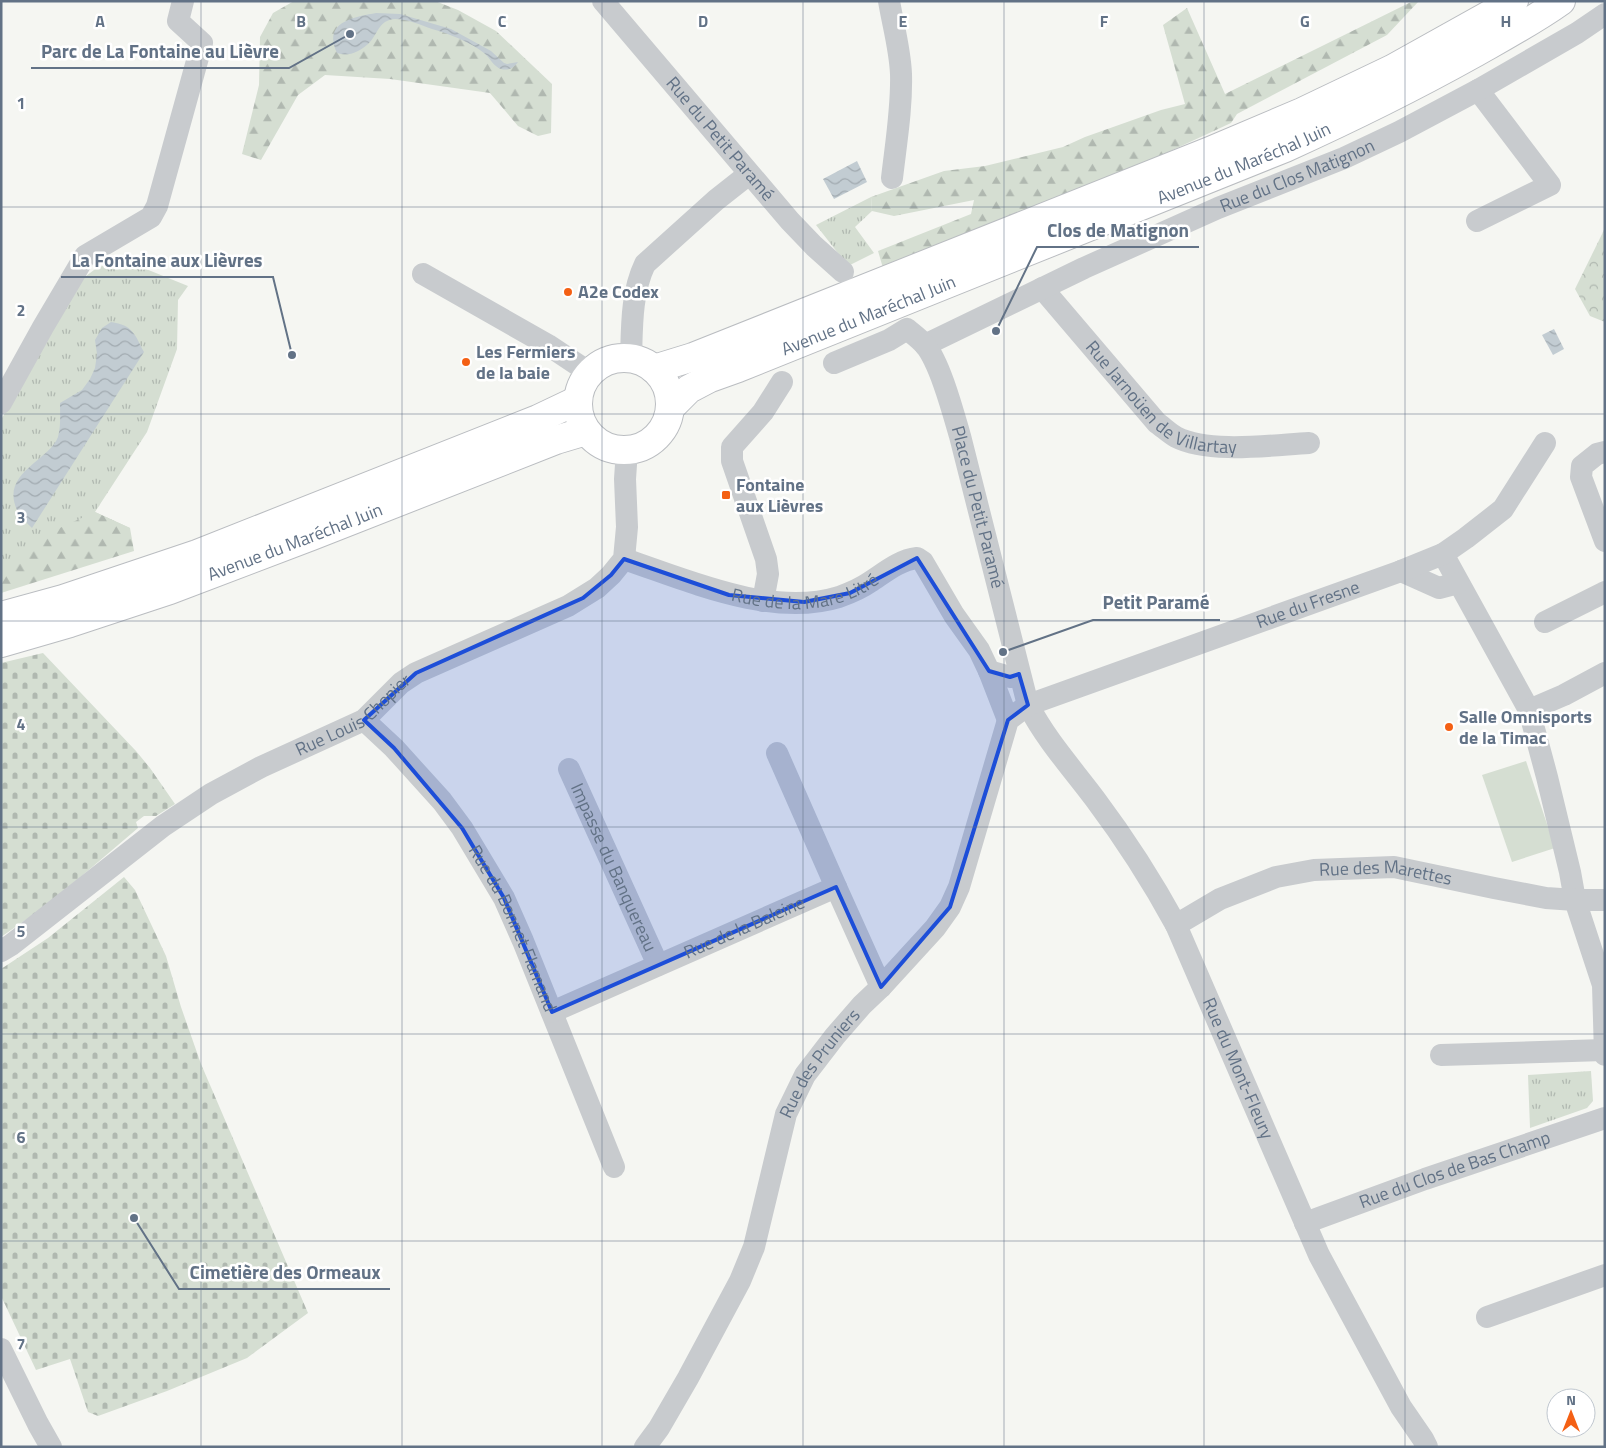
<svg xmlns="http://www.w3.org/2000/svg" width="1606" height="1448" viewBox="0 0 1606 1448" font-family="'Titillium Web',sans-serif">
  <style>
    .grass { fill: url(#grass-tufts) }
    .forest { fill: url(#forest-firs) }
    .cemetery { fill: url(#cemetery-stones) }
    .park { fill: url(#park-crowns) }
    .pitch { fill: #d5ded2 }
    .water { fill: url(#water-waves) }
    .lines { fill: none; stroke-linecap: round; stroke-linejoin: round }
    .major-casing { stroke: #babdc1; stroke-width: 30 }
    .minor { stroke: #c8cbce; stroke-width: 22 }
    .major { stroke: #fff; stroke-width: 28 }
    .marked { fill: #1d4ed8; fill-opacity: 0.2; stroke: #1d4ed8; stroke-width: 4; stroke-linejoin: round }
    .grid { fill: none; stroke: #627286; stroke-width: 1; stroke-opacity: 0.55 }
    .poi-dot { fill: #f46014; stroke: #fff; stroke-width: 2 }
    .labels { text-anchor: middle; stroke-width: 5; stroke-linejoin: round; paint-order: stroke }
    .street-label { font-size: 18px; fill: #627286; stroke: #fff }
    .poi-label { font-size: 18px; font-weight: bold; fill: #627286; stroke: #fff; text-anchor: start }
    .grid-label { font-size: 16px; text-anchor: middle; font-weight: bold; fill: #627286; stroke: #fff; stroke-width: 5; stroke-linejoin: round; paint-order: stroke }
    .leader { fill: none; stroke: #627286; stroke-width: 2 }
    .callout-dot { fill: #627286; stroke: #fff; stroke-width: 2 }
    .callout-label { font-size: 19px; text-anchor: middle; font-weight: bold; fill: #627286; stroke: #fff; stroke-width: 5; stroke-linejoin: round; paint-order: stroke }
  </style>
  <defs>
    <pattern id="grass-tufts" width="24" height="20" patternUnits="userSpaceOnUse" patternTransform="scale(1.25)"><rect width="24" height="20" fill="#d5ded2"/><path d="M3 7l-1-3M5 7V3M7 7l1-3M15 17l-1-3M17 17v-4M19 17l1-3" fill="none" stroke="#b0b8b0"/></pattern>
    <pattern id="forest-firs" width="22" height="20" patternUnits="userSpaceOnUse" patternTransform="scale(1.25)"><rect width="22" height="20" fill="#d5ded2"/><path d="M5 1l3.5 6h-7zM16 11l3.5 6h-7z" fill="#b0b8b0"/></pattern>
    <pattern id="cemetery-stones" width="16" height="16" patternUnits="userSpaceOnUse" patternTransform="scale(1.25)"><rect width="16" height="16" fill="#d5ded2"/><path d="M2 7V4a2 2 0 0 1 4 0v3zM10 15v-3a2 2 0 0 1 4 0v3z" fill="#b0b8b0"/></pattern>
    <pattern id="park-crowns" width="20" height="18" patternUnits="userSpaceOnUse" patternTransform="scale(1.25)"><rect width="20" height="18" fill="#d5ded2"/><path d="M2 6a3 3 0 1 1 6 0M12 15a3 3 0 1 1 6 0" fill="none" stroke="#b0b8b0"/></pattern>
    <pattern id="water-waves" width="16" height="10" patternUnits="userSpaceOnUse" patternTransform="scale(1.25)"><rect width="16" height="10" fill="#c2ccd2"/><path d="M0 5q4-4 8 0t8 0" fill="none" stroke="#a1aab0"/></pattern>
  </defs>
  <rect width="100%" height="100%" fill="#f5f6f2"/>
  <!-- grass -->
  <g class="grass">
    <path d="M871 197 872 211 855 227 874 253 848 266 816 225Z"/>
    <path d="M109 265 146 269 188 286 178 300 177 349 147 432 95 512 130 528 1 593V420L42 346 82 279 98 267Z"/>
    <path d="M1591 1071 1593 1101 1587 1108 1530 1128 1528 1075Z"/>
  </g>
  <!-- forest -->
  <g class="forest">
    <path d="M294 1H435L458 10 496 31 552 84 551 133 538 136 518 126 490 93 390 79 325 75 298 95 261 160 242 154 259 85 260 37 273 13Z"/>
    <path d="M1413 1H1419L1387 35 1237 114 1231 123 1097 185 883 268 878 251 971 214 974 200 894 216 872 211 871 197 944 171 985 166 1063 147 1085 137 1161 110 1185 104 1163 25 1187 8 1225 94Z"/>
    <path d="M95 512 130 528 134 551 1 593V566L18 560 55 530Z"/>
  </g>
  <!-- cemetery -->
  <g class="cemetery">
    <path d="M43 653 136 751 150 768 175 804 156 816H144L136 822 138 828 50 903 1 937V663Z"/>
    <path d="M124 877 135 890 166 956 181 1007 201 1064 308 1313 247 1358 167 1391 98 1416 88 1412 70 1359 36 1370 1 1296V969L48 938Z"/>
  </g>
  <!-- park -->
  <path class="park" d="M1605 228V322L1590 316 1575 289Z"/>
  <!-- pitch -->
  <path class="pitch" d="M1526 761 1555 848 1512 862 1482 775Z"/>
  <!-- water -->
  <g class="water">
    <path d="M376 13 400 14 451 29 491 51 504 63 507 64 518 62C514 68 508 71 501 69 494 67 490 58 484 53 470 42 450 34 432 29 421 25 407 19 395 19 378 20 378 35 368 44 359 52 348 57 337 53 322 22 354 17 376 13Z"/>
    <path d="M857 161 867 182 834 199 823 179Z"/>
    <path d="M111 322C133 325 135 335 144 352L32 528C26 523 22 516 17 510 0 473 49 461 58 437 61 426 60 414 60 403L82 390 90 379 95 368 97 354 95 340 102 328Z"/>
    <path d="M1554 329 1564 349 1553 355 1542 335Z"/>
  </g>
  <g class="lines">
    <defs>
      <g id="major">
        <circle cx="624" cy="404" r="46"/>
        <path d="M654 369 693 357 1210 151 1302 112 1392 69 1514 1"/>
        <path id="s13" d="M670 408 689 389 710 378 738 368 1285 148C1349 119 1412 88 1473 54 1503 37 1533 21 1561 1"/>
        <path d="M1 616 63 599 197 554 538 419 578 400"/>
        <path id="s14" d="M1 643 70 623 170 590 312 536 556 440 586 431"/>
      </g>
    </defs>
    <!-- major casing -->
    <use href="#major" class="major-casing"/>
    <!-- minor -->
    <g class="minor">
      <path id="s1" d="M603 1 790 221 814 246 843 272"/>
      <path d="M889 1C893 25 900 49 901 74 902 108 896 143 892 178"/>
      <path d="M1477 221 1550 185 1478 90"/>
      <path d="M423 274 548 345 590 373"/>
      <path id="s2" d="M1042 288 1157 423C1163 427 1169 433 1176 437 1209 454 1272 445 1309 443"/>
      <path id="s3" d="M925 345 1084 268 1218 208 1344 158 1399 132 1478 90 1577 33 1605 14"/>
      <path d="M631 359C632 328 631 293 645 264L716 200 749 174"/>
      <path id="s4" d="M834 363 889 340 907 329C913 334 920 339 925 345 940 363 953 412 960 436L1028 705C1047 741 1071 767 1095 799 1125 839 1152 881 1176 925L1319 1255 1401 1407 1423 1439 1427 1447"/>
      <path d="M1 403 43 327 85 256 151 217 157 206 202 43 178 21 183 1"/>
      <path d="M1605 452 1597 454 1582 466 1581 477 1605 541"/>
      <path d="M1443 554 1529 710 1547 777 1570 872 1575 900 1603 985 1605 1055"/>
      <path id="s5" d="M624 559C687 580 771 618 839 597 850 593 860 589 870 582 884 573 899 560 917 558L923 562 954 615 979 650 989 671 1010 677 1019 674"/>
      <path d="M1401 571 1439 588 1458 583"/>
      <path d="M763 601 768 574 766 559 732 461V447L763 412 782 382"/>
      <path d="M1545 622 1605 592"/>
      <path d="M989 671 1008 720"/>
      <path d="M1529 710 1564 695 1605 673"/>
      <path id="s6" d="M364 720 394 748 442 801 462 828 504 898 523 941 614 1167"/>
      <path d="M777 753 836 887"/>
      <path id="s7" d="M569 769 658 965"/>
      <path id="s8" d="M1176 925 1220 899 1276 877 1314 870 1394 867 1494 888 1546 898 1575 900H1605"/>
      <path id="s9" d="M1 951 11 945 163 826 211 794 261 767 364 720 401 683 416 673 568 606 597 588 611 575 624 559 627 527 625 479 627 450"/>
      <path id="s10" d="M552 1012 836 887 881 987"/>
      <path d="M1441 1055 1604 1050"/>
      <path id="s11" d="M1305 1223 1425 1179 1605 1118"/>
      <path d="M1487 1317 1605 1275"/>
      <path d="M1 1349 38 1424 51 1447"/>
      <path id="s12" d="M645 1447 659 1428 688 1378 740 1281 754 1247 786 1114 805 1075 835 1036 862 1005 881 987 935 928 950 907 959 887 1008 720 1028 705 1401 571 1443 554 1466 538 1503 509 1545 443"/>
    </g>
    <!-- major -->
    <use href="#major" class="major"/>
  </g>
  <!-- marked area -->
  <path class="marked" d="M917 558 989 671 1010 677 1019 674 1028 705 1008 720 950 907 881 987 836 887 552 1012 504 898 462 828 394 748 364 720 416 673 583 598 611 575 624 559 729 595 804 602 850 593Z"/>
  <!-- grid -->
  <path class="grid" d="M201 1V1447M402 1V1447M602 1V1447M803 1V1447M1004 1V1447M1204 1V1447M1405 1V1447M1 207H1605M1 414H1605M1 621H1605M1 827H1605M1 1034H1605M1 1241H1605"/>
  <!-- markers -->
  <g class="poi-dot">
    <circle cx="568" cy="292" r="5"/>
    <circle cx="466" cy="362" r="5"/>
    <rect x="721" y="490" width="10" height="10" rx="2.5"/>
    <circle cx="1449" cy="727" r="5"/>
  </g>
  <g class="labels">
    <!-- street labels -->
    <g class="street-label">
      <text dy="6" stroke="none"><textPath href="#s1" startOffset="181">Rue du Petit Paramé</textPath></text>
      <text dy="6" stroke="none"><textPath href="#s13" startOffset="626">Avenue du Maréchal Juin</textPath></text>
      <text dy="6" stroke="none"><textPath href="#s3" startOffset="409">Rue du Clos Matignon</textPath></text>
      <text dy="6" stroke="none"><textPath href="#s13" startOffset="221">Avenue du Maréchal Juin</textPath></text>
      <text dy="6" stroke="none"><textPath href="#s2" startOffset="168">Rue Jarnoüen de Villartay</textPath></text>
      <text dy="6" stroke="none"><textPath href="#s4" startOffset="276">Place du Petit Paramé</textPath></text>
      <text dy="6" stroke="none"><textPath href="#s14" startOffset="311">Avenue du Maréchal Juin</textPath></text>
      <text dy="6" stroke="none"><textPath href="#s5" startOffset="189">Rue de la Mare Litré</textPath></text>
      <text dy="6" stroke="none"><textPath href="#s12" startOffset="1149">Rue du Fresne</textPath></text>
      <text dy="6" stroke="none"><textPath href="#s9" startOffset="426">Rue Louis Chopier</textPath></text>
      <text dy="6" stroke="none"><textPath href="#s7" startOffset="108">Impasse du Banquereau</textPath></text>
      <text dy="6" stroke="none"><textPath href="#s8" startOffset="222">Rue des Marettes</textPath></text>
      <text dy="6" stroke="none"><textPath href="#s10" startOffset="210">Rue de la Baleine</textPath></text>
      <text dy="6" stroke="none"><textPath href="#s6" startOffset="259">Rue du Bonnet Flamand</textPath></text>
      <text dy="6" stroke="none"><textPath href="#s12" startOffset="426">Rue des Pruniers</textPath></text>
      <text dy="6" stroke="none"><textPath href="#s4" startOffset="902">Rue du Mont-Fleury</textPath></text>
      <text dy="6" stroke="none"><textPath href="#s11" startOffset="159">Rue du Clos de Bas Champ</textPath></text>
    </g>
    <!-- poi labels -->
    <g class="poi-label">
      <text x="578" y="298">A2e Codex</text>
      <text x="476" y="358">Les Fermiers<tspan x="476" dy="21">de la baie</tspan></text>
      <text x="736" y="491">Fontaine<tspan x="736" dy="21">aux Lièvres</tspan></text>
      <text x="1459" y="723">Salle Omnisports<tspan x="1459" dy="21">de la Timac</tspan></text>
    </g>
  </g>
  <g class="grid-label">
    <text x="100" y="27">A</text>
    <text x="301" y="27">B</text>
    <text x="502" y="27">C</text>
    <text x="703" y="27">D</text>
    <text x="903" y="27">E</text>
    <text x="1104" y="27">F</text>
    <text x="1305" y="27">G</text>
    <text x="1506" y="27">H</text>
    <text x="21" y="109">1</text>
    <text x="21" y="316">2</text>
    <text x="21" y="523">3</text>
    <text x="21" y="730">4</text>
    <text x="21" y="937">5</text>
    <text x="21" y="1143">6</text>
    <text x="21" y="1350">7</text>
  </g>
  <!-- callouts -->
  <path class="leader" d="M350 34L289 68H31M996 331L1037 247H1199M292 355L273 277H61M1003 652L1093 620H1220M134 1218L179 1289H390"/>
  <g class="callout-dot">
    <circle cx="350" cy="34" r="5"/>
    <circle cx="996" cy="331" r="5"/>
    <circle cx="292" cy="355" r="5"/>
    <circle cx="1003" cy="652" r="5"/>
    <circle cx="134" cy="1218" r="5"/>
  </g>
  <g class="callout-label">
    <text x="160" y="58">Parc de La Fontaine au Lièvre</text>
    <text x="1118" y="237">Clos de Matignon</text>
    <text x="167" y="267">La Fontaine aux Lièvres</text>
    <text x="1156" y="609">Petit Paramé</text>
    <text x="285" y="1279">Cimetière des Ormeaux</text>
  </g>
  <!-- border -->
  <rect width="1606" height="1448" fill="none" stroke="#627286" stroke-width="5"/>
  <!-- north arrow -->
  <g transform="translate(1571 1413)"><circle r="24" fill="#ffffff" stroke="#c0c7cf"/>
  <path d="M0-4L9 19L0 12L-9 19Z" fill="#f46014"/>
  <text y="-8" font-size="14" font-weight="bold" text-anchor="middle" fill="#627286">N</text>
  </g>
</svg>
